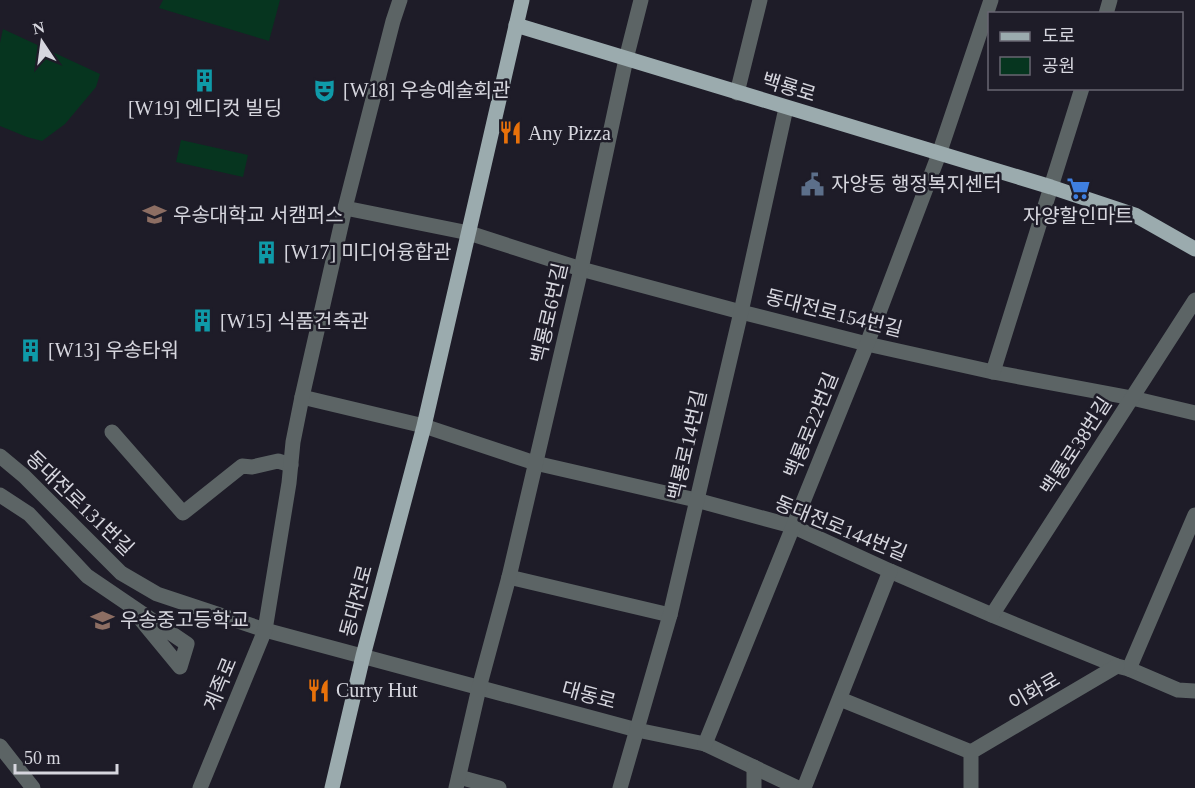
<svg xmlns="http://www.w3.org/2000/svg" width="1195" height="788" viewBox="0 0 1195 788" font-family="'Times New Roman','Noto Sans KR',serif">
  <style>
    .green { fill: #06351f }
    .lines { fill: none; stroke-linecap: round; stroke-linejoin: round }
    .minor { stroke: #5c6465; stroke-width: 15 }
    .major { stroke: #9babae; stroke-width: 15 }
    .labels { text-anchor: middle; stroke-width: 5; stroke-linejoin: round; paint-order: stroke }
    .street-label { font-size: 20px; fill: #d6d6de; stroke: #1e1c28 }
    .poi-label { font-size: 20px; fill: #d6d6de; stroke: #1e1c28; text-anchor: start }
  </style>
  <rect width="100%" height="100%" fill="#1e1c28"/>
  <!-- green -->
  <g class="green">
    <path d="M163 0H280L269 41 159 8Z"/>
    <path d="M3 29 100 74 96 87 65 124 42 141 27 137 0 126V43Z"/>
    <path d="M181 140 248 155 243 177 176 162Z"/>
  </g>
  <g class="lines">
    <!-- minor -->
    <g class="minor">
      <path d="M1106 14 1110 0"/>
      <path d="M737 93 760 0"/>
      <path d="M345 208 469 233 581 269 741 312 867 344 993 372 1132 398 1195 413"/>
      <path d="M993 372 1082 88"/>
      <path d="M302 397 424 426 535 463 696 500 792 526 890 571 992 615 1117 666 1129 669 1178 690 1195 691"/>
      <path d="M112 432 183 513 242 466 252 467 278 461 291 465"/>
      <path d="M0 456 24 476 121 573 157 594 265 630 637 730 705 744 798 788"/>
      <path d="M0 495 29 514 87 576 187 644 180 667 128 604"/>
      <path d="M509 577 670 615"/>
      <path d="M992 615 1195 300"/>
      <path d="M1129 669 1195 515"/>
      <path d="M840 699 971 752"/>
      <path d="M705 744 867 344 939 154 991 0"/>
      <path d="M0 746 33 788"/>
      <path d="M754 767V788"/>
      <path d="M459 777 499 788"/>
      <path d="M200 788 265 630 289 483 293 442 302 397 345 208 393 21 400 0"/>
      <path d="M456 788 479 688 509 577 581 269 626 59 641 0"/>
      <path d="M620 788 670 615 741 312 786 108"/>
      <path d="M804 788 890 571"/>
      <path d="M971 788V752L1117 666"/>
    </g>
    <!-- major -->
    <g class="major">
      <path d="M516 25 1051 187 1135 215 1195 249"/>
      <path d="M332 788 363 656 424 426 522 0"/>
    </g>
  </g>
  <!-- icons -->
  <defs>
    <symbol id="building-bare" viewBox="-9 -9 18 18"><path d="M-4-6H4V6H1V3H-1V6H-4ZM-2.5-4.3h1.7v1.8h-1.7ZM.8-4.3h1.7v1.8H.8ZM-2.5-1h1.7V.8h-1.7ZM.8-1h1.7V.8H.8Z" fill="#0f9aa8" stroke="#1e1c28" stroke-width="2.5" paint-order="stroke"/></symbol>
    <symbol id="theatre-bare" viewBox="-9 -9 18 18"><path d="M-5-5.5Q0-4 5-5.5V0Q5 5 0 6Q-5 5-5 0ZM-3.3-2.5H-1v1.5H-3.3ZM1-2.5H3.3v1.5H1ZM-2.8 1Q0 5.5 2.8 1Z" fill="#0f9aa8" stroke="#1e1c28" stroke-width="2.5" paint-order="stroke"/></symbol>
    <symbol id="restaurant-bare" viewBox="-9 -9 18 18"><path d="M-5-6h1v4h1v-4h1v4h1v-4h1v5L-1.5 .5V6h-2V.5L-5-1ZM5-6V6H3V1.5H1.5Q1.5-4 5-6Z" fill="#e8710a" stroke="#1e1c28" stroke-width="2.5" paint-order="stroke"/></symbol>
    <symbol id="civic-bare" viewBox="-9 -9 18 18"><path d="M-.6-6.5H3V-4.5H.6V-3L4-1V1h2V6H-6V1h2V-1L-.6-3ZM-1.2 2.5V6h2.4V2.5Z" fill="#5c6f8a" stroke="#1e1c28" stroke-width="2.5" paint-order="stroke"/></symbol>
    <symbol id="supermarket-bare" viewBox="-9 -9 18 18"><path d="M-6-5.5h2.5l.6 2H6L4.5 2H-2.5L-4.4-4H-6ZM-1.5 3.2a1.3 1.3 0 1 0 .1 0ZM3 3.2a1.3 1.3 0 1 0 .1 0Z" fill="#3f7fe0" stroke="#1e1c28" stroke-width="2.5" paint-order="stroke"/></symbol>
    <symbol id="university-bare" viewBox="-9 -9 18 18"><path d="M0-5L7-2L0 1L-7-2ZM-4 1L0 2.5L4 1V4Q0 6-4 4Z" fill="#8d6e63" stroke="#1e1c28" stroke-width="2.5" paint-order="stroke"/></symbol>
    <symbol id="school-bare" viewBox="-9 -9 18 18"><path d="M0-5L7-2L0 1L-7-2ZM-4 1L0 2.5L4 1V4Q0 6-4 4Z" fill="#8d6e63" stroke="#1e1c28" stroke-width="2.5" paint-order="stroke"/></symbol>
  </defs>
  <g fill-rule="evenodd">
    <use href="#building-bare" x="188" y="64" width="33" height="33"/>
    <use href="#theatre-bare" x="308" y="74" width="33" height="33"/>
    <use href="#restaurant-bare" x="494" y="116" width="33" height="33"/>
    <use href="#civic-bare" x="796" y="168" width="33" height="33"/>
    <use href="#supermarket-bare" x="1062" y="172" width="33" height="33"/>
    <use href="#university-bare" x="138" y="198" width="33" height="33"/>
    <use href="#building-bare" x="250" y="236" width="33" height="33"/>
    <use href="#building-bare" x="186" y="304" width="33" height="33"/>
    <use href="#building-bare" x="14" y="334" width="33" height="33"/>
    <use href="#school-bare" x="86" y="604" width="33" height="33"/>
    <use href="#restaurant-bare" x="302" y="674" width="33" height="33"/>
  </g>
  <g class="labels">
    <!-- street labels -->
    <g class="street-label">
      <text transform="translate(789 87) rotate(17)" y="7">백룡로</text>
      <text transform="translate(549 313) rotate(-77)" y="7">백룡로6번길</text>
      <text transform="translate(834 313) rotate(14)" y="7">동대전로154번길</text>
      <text transform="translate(811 425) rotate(-68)" y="7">백룡로22번길</text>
      <text transform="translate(687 445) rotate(-77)" y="7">백룡로14번길</text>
      <text transform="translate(1076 446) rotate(-57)" y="7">백룡로38번길</text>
      <text transform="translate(80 503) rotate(44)" y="7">동대전로131번길</text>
      <text transform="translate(841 528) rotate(22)" y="7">동대전로144번길</text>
      <text transform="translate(356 601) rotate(-75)" y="7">동대전로</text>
      <text transform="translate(220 684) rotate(-68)" y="7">계족로</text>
      <text transform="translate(1034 691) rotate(-30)" y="7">이화로</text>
      <text transform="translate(589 695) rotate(15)" y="7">대동로</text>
    </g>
    <!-- poi labels -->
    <g class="poi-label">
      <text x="343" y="97">[W18] 우송예술회관</text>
      <text x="205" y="115" text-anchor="middle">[W19] 엔디컷 빌딩</text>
      <text x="528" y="140">Any Pizza</text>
      <text x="831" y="191">자양동 행정복지센터</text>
      <text x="173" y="222">우송대학교 서캠퍼스</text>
      <text x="1078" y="223" text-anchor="middle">자양할인마트</text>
      <text x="284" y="259">[W17] 미디어융합관</text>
      <text x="220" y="328">[W15] 식품건축관</text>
      <text x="48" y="357">[W13] 우송타워</text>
      <text x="120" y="627">우송중고등학교</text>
      <text x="336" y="697">Curry Hut</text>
    </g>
  </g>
  <!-- legend -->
  <rect x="988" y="12" width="195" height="78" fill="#1e1c28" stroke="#686671" stroke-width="1.5"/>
  <rect x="1000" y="32" width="30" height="9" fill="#9babae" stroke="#686671" stroke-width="1.5"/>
  <text x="1042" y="42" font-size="18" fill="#d6d6de">도로</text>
  <rect x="1000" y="57" width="30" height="18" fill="#06351f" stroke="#686671" stroke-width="1.5"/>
  <text x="1042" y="72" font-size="18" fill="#d6d6de">공원</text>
  <!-- north arrow -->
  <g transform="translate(42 42) rotate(347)" stroke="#1e1c28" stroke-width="4.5" paint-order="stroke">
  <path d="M0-4.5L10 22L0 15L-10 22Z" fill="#d6d6de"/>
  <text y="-9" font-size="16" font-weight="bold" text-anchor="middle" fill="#d6d6de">N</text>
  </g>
  <!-- scale -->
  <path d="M15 764v9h102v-9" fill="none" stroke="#d6d6de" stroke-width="3"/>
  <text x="24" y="764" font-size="18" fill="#d6d6de" stroke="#1e1c28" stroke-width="4.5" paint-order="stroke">50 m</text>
</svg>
